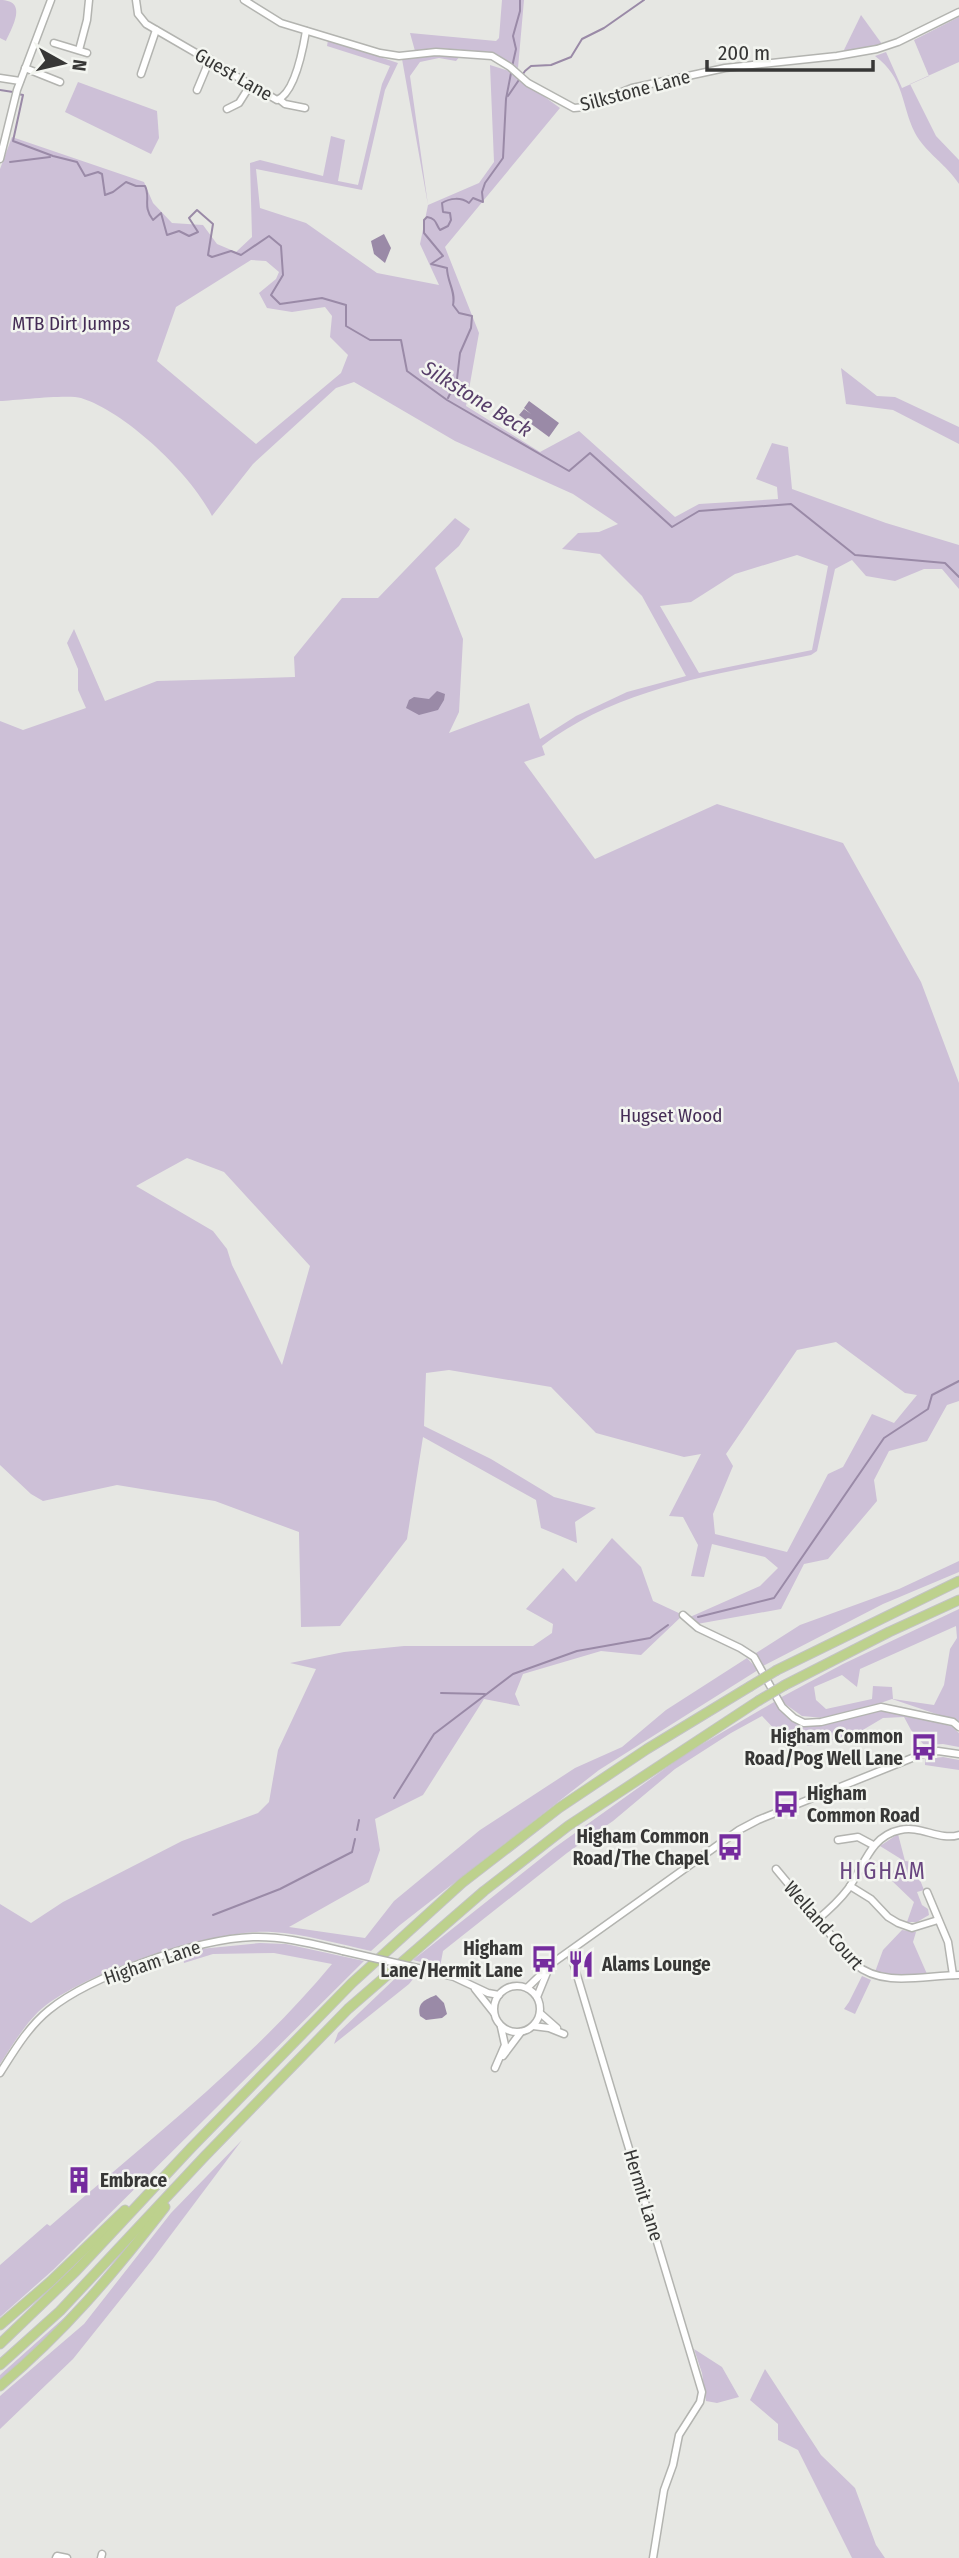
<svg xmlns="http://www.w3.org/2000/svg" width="959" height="2558" viewBox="0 0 959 2558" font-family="'Fira Sans Condensed',sans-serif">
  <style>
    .green { fill: #cdc0d7; fill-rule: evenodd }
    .water { fill: #9a8aa7 }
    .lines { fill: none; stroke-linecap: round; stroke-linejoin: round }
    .stream { stroke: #9a8aa7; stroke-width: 2 }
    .minor-casing { stroke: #b3b4b0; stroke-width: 9 }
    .highway-casing { stroke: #c3c3c3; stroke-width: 11 }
    .minor { stroke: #fff; stroke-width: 6 }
    .highway { stroke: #bdd18d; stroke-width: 9 }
    .minor-bridge-casing { stroke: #b3b4b0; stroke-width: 9; stroke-linecap: butt }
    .highway-bridge-casing { stroke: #c3c3c3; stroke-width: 11; stroke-linecap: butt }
    .minor-bridge { stroke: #fff; stroke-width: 6 }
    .highway-bridge { stroke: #bdd18d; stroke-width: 9 }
    .labels { text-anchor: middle; stroke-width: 5; stroke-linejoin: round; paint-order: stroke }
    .street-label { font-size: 19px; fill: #373736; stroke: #f3f5f0 }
    .park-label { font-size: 19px; fill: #452d56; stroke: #f3f5f0 }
    .poi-label { font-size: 19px; font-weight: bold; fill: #373736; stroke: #f3f5f0; text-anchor: end }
    .water-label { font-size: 21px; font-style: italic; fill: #573e69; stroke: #f3f5f0 }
    .quarter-label { font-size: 23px; letter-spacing: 2px; fill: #694680; stroke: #f3f5f0 }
  </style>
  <rect width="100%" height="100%" fill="#e6e7e3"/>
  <!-- green -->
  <g class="green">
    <path d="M0 0C28 0 13 26 6 41L0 38Z"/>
    <path d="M502 0H524L518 68 491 52 435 48 415 51 410 33 496 41 499 38Z"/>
    <path d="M861 15 882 44 843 52Z"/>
    <path d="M959 17V62L910 84 936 136 959 160V184C948 166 924 151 915 133 901 105 905 78 875 56L886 52 902 88 929 76 914 40Z"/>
    <path d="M328 40 398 63 385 90 362 190 256 169 260 208 306 223 377 273 439 285 420 244 428 205 402 59 437 54 461 55 456 61 439 58 420 62 410 76 428 205 479 183 494 162 490 65 509 71 560 108 445 247 479 333 466 406 540 452 579 431 675 517 699 504 778 499 777 487 756 479 772 443 788 447 792 489 886 523 959 545V589L942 569H924L895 581 866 576 852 560 835 569 817 651 811 655C719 674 619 687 542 746L545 755 524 762 595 859 717 804 843 843 921 982 959 1083V1401L947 1405 927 1441 889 1451 874 1480 877 1501 828 1559 804 1564 781 1609 697 1624 690 1617 760 1586 778 1568 765 1557 712 1544 704 1577 691 1576 698 1545 683 1517 669 1516 701 1454 684 1457 596 1433 551 1387 449 1370 426 1373 424 1426 491 1459 554 1497 596 1508 575 1522 577 1543 541 1528 536 1500 423 1437 407 1539 340 1626 301 1627 299 1532 215 1501 117 1485 43 1501 31 1494 0 1465V721L23 730 86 708 78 690V669L67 643 74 629 105 701 157 681 295 677 294 657 342 598H378L455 518 470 529 459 546 435 568 463 639 459 712 449 733 529 703 540 739 576 716 627 692 686 676 642 596 600 554 562 549 578 533 599 532 618 524 573 494 455 441 354 382 336 388 253 464 212 516C191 474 126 412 81 398 69 394 17 400 0 401V169L12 137 144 182 153 203 172 223 203 225 217 244 236 252 252 237 250 163 260 160 323 176 331 136 345 140 338 181 358 185 382 84 390 66 327 46ZM251 260 266 261 279 272 276 279 259 293 267 308 292 312 325 307 332 316 330 337 348 355 341 373 256 444 157 361 176 307ZM797 555 828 566 812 650 699 673 660 606 691 602 735 574ZM187 1158 224 1172 310 1266 282 1365 232 1265 227 1249 213 1231 136 1186ZM836 1342 905 1393 917 1395 894 1423 872 1414 843 1467 828 1474 787 1552 715 1534 713 1514 733 1466 726 1454 797 1350Z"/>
    <path d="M78 82 157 111 159 138 151 154 65 112Z"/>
    <path d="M841 368 877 396 895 397 959 427V444L893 410 846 404Z"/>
    <path d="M612 1538 641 1567 653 1601 683 1615 641 1655 601 1651 523 1674 515 1694 520 1706 484 1699 423 1795 375 1819 380 1850 369 1882 289 1927 365 1938 394 1901 480 1830 575 1768 622 1747 666 1710 747 1658 758 1670 599 1770 400 1925 371 1951C339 1944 305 1934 272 1932 215 1928 80 1973 38 2012 23 2027 12 2046 0 2064V1904L31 1923 63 1902 182 1841 258 1813 269 1802 278 1750 316 1669 290 1663 344 1652 404 1646H533L552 1633 553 1624 526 1609 563 1568 576 1582Z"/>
    <path d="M959 1561V1572L883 1604 763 1666 756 1653 800 1625 899 1589Z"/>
    <path d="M959 1609V1724L954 1720 892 1699 869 1707 824 1718 802 1716 778 1699 843 1664ZM956 1626 957 1638 950 1649 944 1685 934 1705 893 1699 892 1687 873 1686 872 1699 826 1709 816 1700 814 1687 842 1675 857 1687 860 1669Z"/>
    <path d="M774 1702 787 1717 801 1725 820 1726 881 1709 951 1726 959 1733V1747L943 1744 924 1745 911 1730 904 1717 883 1718 856 1734 809 1746 780 1735 762 1716 731 1733 675 1769 613 1821 567 1853 443 1951 440 1967 413 1960 554 1848 687 1753Z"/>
    <path d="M943 1757 959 1760V1770L925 1765V1759Z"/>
    <path d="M898 1834 905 1861 913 1862 924 1890 917 1892 922 1905 928 1909 929 1915 917 1922H907L914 1902 889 1878 901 1859 880 1846Z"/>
    <path d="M902 1930 916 1932 913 1942 927 1974 887 1975 875 1972 883 1950Z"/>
    <path d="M260 1943 286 1944 364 1961 53 2270 0 2317V2265L47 2224 50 2226C145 2143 252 2061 332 1964L274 1953 213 1954 184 1963 183 1955 200 1949Z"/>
    <path d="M404 1970 418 1973 409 1984 334 2044 338 2033Z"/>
    <path d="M862 1976 871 1980 855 2014 844 2009 849 2002Z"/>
    <path d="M242 2140 152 2260 73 2359 0 2429V2396L84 2324 171 2213Z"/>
    <path d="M107 2273 62 2325 0 2381V2375L65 2317Z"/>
    <path d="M694 2349 722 2367 739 2397 717 2403 706 2401 702 2373Z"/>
    <path d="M765 2369 821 2455 855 2488 876 2545 885 2558H852L798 2450 778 2440V2424L750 2400Z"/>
  </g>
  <!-- water -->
  <g class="water">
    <path d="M384 234 391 248 385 263 374 254 371 241Z"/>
    <path d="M529 401 559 423 549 437 519 415 524 409 531 414 524 408Z"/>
    <path d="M437 691 445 694 444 700 438 710 419 715 406 708 409 700 414 697 429 699Z"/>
    <path d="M436 1995 444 2003 447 2014 442 2018 426 2020 420 2016C417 2002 425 2000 436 1995Z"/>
  </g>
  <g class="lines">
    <!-- stream -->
    <g class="stream">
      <path d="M512 67 516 49 513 36 520 11V0"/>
      <path d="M0 90 13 92"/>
      <path d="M18 94 23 95 13 141 53 156 77 162 85 176 98 172 102 174 105 195 113 192 126 182 136 186H145C151 198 142 206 153 220L161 213 167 235 179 231 189 236 198 232 189 218 197 210 213 224 208 255 212 257 231 251 241 255 269 236 281 246 283 275 271 295 280 304 322 298 346 305V326L370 340H401L407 371 447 400 569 471 590 453 672 527 699 511 791 504 855 555 945 563 959 577"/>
      <path d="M508 96 525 71 531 66 551 65 571 57 582 39 604 28 644 0"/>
      <path d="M10 162 50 157"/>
      <path d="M448 398 457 379 460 353 471 328 472 316 459 313 453 305C456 291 447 282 447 268L431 264 443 256 424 233V220L427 217C437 219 435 223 440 230L448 226 451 220 450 213 443 212 442 203C450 198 461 197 469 203L473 198 483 202 482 192 485 183 503 158 506 99 511 73"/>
      <path d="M698 1617 774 1598 884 1438 928 1409 932 1395 959 1381"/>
      <path d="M441 1693 485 1694"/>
      <path d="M394 1798 434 1734 513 1674 577 1651 650 1638 668 1625"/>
      <path d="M357 1830 359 1820"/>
      <path d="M213 1915 280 1889 352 1852 355 1839"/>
    </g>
    <defs>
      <g id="minor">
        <path d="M136 0 138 14 146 24 277 100C295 93 303 49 306 31"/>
        <path d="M244 0 281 23 380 53 399 56 436 52 492 56 510 67 528 83 574 108 585 107 632 88 725 68 837 56 877 49 898 42 959 12"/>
        <path d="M54 43 87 53"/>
        <path d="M79 50 87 20 89 0"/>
        <path d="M25 68 60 82"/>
        <path d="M141 74 156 30"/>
        <path d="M0 78 20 81"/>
        <path d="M197 90 210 59"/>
        <path d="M280 100 285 104 305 108"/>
        <path d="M227 109 239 103 251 84"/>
        <path d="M0 159 17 90 51 0"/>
        <path d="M683 1615 698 1628 740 1648 754 1657 782 1707 794 1718 804 1723 821 1722 881 1707 953 1722 959 1727"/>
        <path d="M838 1840 858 1837 873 1845"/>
        <path d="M776 1869 855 1964C883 1988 925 1975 959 1975"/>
        <path d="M850 1886 871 1899 888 1917 898 1923 912 1928 938 1920"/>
        <path d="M927 1892 948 1942 953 1975"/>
        <path d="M817 1920C829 1910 839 1901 848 1889 864 1867 870 1836 900 1830 921 1825 939 1841 959 1835"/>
        <path d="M570 1952 702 2392 700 2402 679 2435 673 2465 664 2490 653 2558"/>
        <path d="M422 1969 454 1977 488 1993 499 1995"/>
        <circle cx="517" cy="2009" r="23"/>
        <path d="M527 1988 554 1962 739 1830 758 1820 922 1754 938 1751 959 1754"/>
        <path d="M475 1989 494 2013"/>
        <path d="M537 1997 548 1970"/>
        <path d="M540 2013 557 2028"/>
        <path d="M533 2026 549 2028 564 2034"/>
        <path d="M503 2056 521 2032"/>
        <path d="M495 2068 505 2045 501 2027"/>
        <path d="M0 2073C14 2051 28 2027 49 2010 92 1975 198 1939 253 1937 283 1936 313 1944 343 1951"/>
        <path d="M56 2558 57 2556 67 2558"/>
        <path d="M101 2558 102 2554"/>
      </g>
      <g id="highway">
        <path d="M777 1670 959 1581"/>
        <path d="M785 1685 889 1632 959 1600"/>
        <path d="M0 2325 50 2282 125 2210"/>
        <path d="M0 2344 76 2271 191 2148 352 1983 462 1883 559 1808 647 1749 749 1687"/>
        <path d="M0 2365 60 2311 205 2156 348 2009 484 1891 568 1826 758 1701"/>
        <path d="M0 2386C66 2330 112 2275 165 2207"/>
      </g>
    </defs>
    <!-- minor casing -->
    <use href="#minor" class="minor-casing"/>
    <!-- highway casing -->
    <use href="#highway" class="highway-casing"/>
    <!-- minor -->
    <use href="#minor" class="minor"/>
    <!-- highway -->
    <use href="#highway" class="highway"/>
    <defs>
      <path id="minor-bridge" d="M343 1951 422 1969"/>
      <g id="highway-bridge">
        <path d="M749 1687 777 1670"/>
        <path d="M758 1701 785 1685"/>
      </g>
    </defs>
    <!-- minor-bridge casing -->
    <use href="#minor-bridge" class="minor-bridge-casing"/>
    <!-- highway-bridge casing -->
    <use href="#highway-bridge" class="highway-bridge-casing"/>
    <!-- minor-bridge -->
    <use href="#minor-bridge" class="minor-bridge"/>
    <!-- highway-bridge -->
    <use href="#highway-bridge" class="highway-bridge"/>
  </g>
  <!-- icons -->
  <defs>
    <symbol id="bus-bare" viewBox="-9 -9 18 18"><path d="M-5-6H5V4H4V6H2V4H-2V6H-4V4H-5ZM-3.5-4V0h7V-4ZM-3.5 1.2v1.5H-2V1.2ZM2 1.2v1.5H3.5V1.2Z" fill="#752c9e" stroke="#f3f5f0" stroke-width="2.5" paint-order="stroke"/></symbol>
    <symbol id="restaurant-bare" viewBox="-9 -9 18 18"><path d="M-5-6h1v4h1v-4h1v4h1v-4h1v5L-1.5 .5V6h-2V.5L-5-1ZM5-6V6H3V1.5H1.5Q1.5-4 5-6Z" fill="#752c9e" stroke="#f3f5f0" stroke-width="2.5" paint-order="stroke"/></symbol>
    <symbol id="building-bare" viewBox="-9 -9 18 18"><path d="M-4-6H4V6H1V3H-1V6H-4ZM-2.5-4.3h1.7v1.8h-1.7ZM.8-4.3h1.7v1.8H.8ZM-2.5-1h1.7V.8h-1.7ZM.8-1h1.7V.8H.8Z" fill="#752c9e" stroke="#f3f5f0" stroke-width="2.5" paint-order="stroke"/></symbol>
  </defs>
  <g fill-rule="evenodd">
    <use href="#bus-bare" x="905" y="1728" width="38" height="38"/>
    <use href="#bus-bare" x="767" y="1785" width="38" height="38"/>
    <use href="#bus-bare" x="711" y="1828" width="38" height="38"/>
    <use href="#bus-bare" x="525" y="1940" width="38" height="38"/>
    <use href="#restaurant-bare" x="562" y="1945" width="38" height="38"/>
    <use href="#building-bare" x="60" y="2161" width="38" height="38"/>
  </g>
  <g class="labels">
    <!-- street labels -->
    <g class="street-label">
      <text transform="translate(234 74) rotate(30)" y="7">Guest Lane</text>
      <text transform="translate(635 90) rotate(-15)" y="7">Silkstone Lane</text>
      <text transform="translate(824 1925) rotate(49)" y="7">Welland Court</text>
      <text transform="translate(152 1962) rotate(-19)" y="7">Higham Lane</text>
      <text transform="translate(644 2195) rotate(73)" y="7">Hermit Lane</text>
    </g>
    <!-- park labels -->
    <g class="park-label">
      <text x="71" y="330">MTB Dirt Jumps</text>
      <text x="671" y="1122">Hugset Wood</text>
    </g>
    <!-- poi labels -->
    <g class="poi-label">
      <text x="903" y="1743">Higham Common<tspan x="903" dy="22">Road/Pog Well Lane</tspan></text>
      <text x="807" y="1800" text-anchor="start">Higham<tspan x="807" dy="22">Common Road</tspan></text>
      <text x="709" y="1843">Higham Common<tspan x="709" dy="22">Road/The Chapel</tspan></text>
      <text x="523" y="1955">Higham<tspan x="523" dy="22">Lane/Hermit Lane</tspan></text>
      <text x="602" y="1971" text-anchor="start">Alams Lounge</text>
      <text x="100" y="2187" text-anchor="start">Embrace</text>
    </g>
    <!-- water labels -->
    <g class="water-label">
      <text transform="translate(477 399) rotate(32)" y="7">Silkstone Beck</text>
    </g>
    <!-- quarter labels -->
    <g class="quarter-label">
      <text x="883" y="1879">HIGHAM</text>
    </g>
  </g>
  <!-- north arrow -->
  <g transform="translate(63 63) rotate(98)" stroke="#f3f5f0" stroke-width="5" paint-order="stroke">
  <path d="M0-5L12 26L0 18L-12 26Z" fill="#373736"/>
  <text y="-10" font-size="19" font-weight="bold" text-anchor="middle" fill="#373736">N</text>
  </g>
  <!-- scale -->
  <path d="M707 60v10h166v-10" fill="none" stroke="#373736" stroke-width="3.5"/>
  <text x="718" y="60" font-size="21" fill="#373736" stroke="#f3f5f0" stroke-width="5" paint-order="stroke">200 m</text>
</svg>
